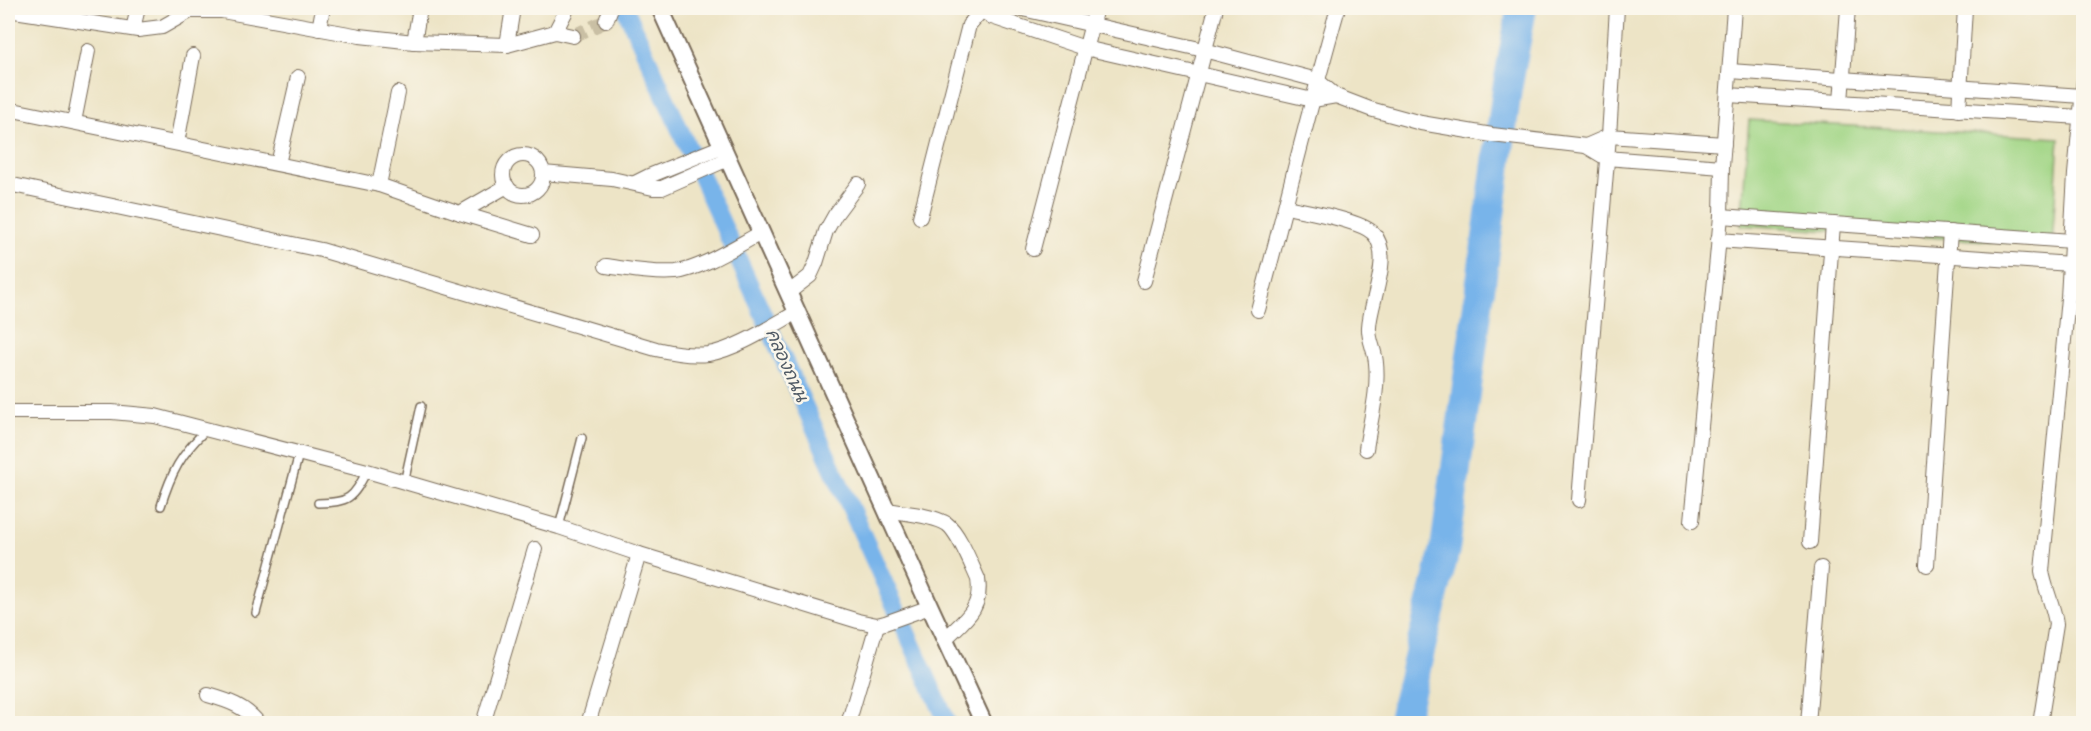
<svg xmlns="http://www.w3.org/2000/svg" width="2091" height="731" viewBox="0 0 2091 731" font-family="'Comic Neue','Playpen Sans Thai',sans-serif">
  <style>
    .green { fill: #a1d585; stroke: #6e8052; stroke-width: 1.5 }
    .lines { fill: none; stroke-linecap: round; stroke-linejoin: round }
    .canal { stroke: #78b4ea; stroke-width: 18 }
    .river { stroke: #78b4ea; stroke-width: 30 }
    .minor-tunnel { stroke: #c9bfa4; stroke-width: 14; stroke-dasharray: 14 7; stroke-linecap: butt }
    .service-casing { stroke: #796b59; stroke-width: 10 }
    .minor-casing { stroke: #796b59; stroke-width: 16 }
    .tertiary-casing { stroke: #796b59; stroke-width: 20 }
    .service { stroke: #fff; stroke-width: 7 }
    .minor { stroke: #fff; stroke-width: 14 }
    .tertiary { stroke: #fff; stroke-width: 16 }
    .labels { text-anchor: middle; stroke-width: 5; stroke-linejoin: round; paint-order: stroke }
    .water-label { font-size: 18px; font-style: italic; fill: #505a65; stroke: #fbf7ec }
  </style>
  <rect width="100%" height="100%" fill="#fbf7ec"/>
  <filter id="ink" filterUnits="userSpaceOnUse"><feTurbulence type="fractalNoise" baseFrequency=".0167" numOctaves="2"/><feDisplacementMap in="SourceGraphic" scale="12" xChannelSelector="R" yChannelSelector="G"/><feConvolveMatrix kernelMatrix="1 2 1 2 8 2 1 2 1" color-interpolation-filters="sRGB"/></filter>
  <filter id="wash" filterUnits="userSpaceOnUse"><feTurbulence type="fractalNoise" baseFrequency=".008" numOctaves="4" result="noise"/><feDisplacementMap in="SourceGraphic" scale="24" xChannelSelector="R" yChannelSelector="G"/><feGaussianBlur stdDeviation="1.35" result="paint"/><feColorMatrix in="noise" values="0 0 0 0 0 0 0 0 0 0 0 0 0 0 0 0 0 1.4 0 .05"/><feComposite in="paint" operator="in"/></filter>
  <g filter="url(#wash)">
    <rect width="100%" height="100%" fill="#ede4c6"/>
    <!-- green -->
    <path class="green" d="M1749 120 2059 138 2052 245 1741 225Z"/>
    <g class="lines">
      <!-- canal -->
      <path class="canal" d="M625 8 948 724"/>
      <!-- river -->
      <path class="river" d="M1402 724 1445 549 1507 89 1522 8"/>
    </g>
  </g>
  <g filter="url(#ink)">
    <g class="lines">
      <!-- minor-tunnel -->
      <path class="minor-tunnel" d="M573 36 606 21"/>
      <defs>
        <g id="service">
          <path d="M404 483 421 406"/>
          <path d="M318 503C350 502 352 499 367 471"/>
          <path d="M161 506C171 473 181 454 206 430"/>
          <path d="M559 527 582 438"/>
          <path d="M256 613 299 454"/>
        </g>
        <g id="minor">
          <path d="M983 8 987 14 992 17 1085 48 1313 100 1336 96"/>
          <path d="M1018 8 1204 50 1317 80 1336 96 1370 109 1421 123 1492 135 1586 146 1606 158 1722 167"/>
          <path d="M8 10 138 30 162 27 190 11H222L360 36 414 42 507 45 555 32 573 36"/>
          <path d="M606 21 611 8"/>
          <path d="M133 29 138 8"/>
          <path d="M319 29 323 8"/>
          <path d="M555 32 566 11"/>
          <path d="M414 42 420 8"/>
          <path d="M507 45 513 8"/>
          <path d="M1730 71 2082 96"/>
          <path d="M1728 95 2080 117"/>
          <path d="M1841 102 1848 8"/>
          <path d="M8 109 379 185 460 213 507 186"/>
          <path d="M1959 110 1965 8"/>
          <path d="M74 122 88 51"/>
          <path d="M177 143 193 56"/>
          <path d="M1586 146 1609 136 1724 144"/>
          <circle cx="523" cy="175" r="20"/>
          <path d="M278 164 298 77"/>
          <path d="M543 173 612 179 653 188H662L728 159"/>
          <path d="M635 183 649 176 723 146"/>
          <path d="M8 184 321 250 656 349C673 353 690 356 708 354 735 350 772 326 797 312"/>
          <path d="M379 185 398 93"/>
          <path d="M1286 207C1306 211 1360 220 1373 233 1394 255 1370 301 1369 327 1368 339 1375 350 1376 363 1379 391 1370 421 1366 449"/>
          <path d="M460 213 532 235"/>
          <path d="M1721 216 2072 241"/>
          <path d="M920 217 969 25 983 9"/>
          <path d="M1718 240 2071 264"/>
          <path d="M1033 249 1096 8"/>
          <path d="M606 266C628 269 653 274 676 272 701 269 738 245 761 233"/>
          <path d="M1144 281 1216 8"/>
          <path d="M788 293 810 276 816 263 826 231 835 215 858 184"/>
          <path d="M1258 310C1285 210 1309 108 1338 8"/>
          <path d="M8 412H112L155 416 367 471 559 527 639 554 858 621 877 625 885 623 930 607"/>
          <path d="M1579 500 1609 136 1617 8"/>
          <path d="M886 510C903 513 933 515 947 524 959 533 971 564 978 579 983 609 964 620 945 639"/>
          <path d="M1692 521 1721 216 1722 167 1734 8"/>
          <path d="M1810 542 1833 224"/>
          <path d="M1927 565 1950 232"/>
          <path d="M208 695C229 701 245 706 259 724"/>
          <path d="M483 724 535 549"/>
          <path d="M588 724 639 554"/>
          <path d="M848 724 877 625"/>
          <path d="M1808 724 1821 568"/>
          <path d="M2040 724 2056 624C2054 606 2045 590 2042 571L2068 298 2075 174 2084 79"/>
        </g>
        <path id="tertiary" d="M660 8 930 607 984 724"/>
      </defs>
      <!-- service casing -->
      <use href="#service" class="service-casing"/>
      <!-- minor casing -->
      <use href="#minor" class="minor-casing"/>
      <!-- tertiary casing -->
      <use href="#tertiary" class="tertiary-casing"/>
      <!-- service -->
      <use href="#service" class="service"/>
      <!-- minor -->
      <use href="#minor" class="minor"/>
      <!-- tertiary -->
      <use href="#tertiary" class="tertiary"/>
    </g>
  </g>
  <g class="labels">
    <!-- water labels -->
    <g class="water-label">
      <text transform="translate(787 365) rotate(66)" y="6">คลองถนน</text>
    </g>
  </g>
  <!-- margin -->
  <rect width="2091" height="731" fill="none" stroke="#fbf7ec" stroke-width="30"/>
</svg>
